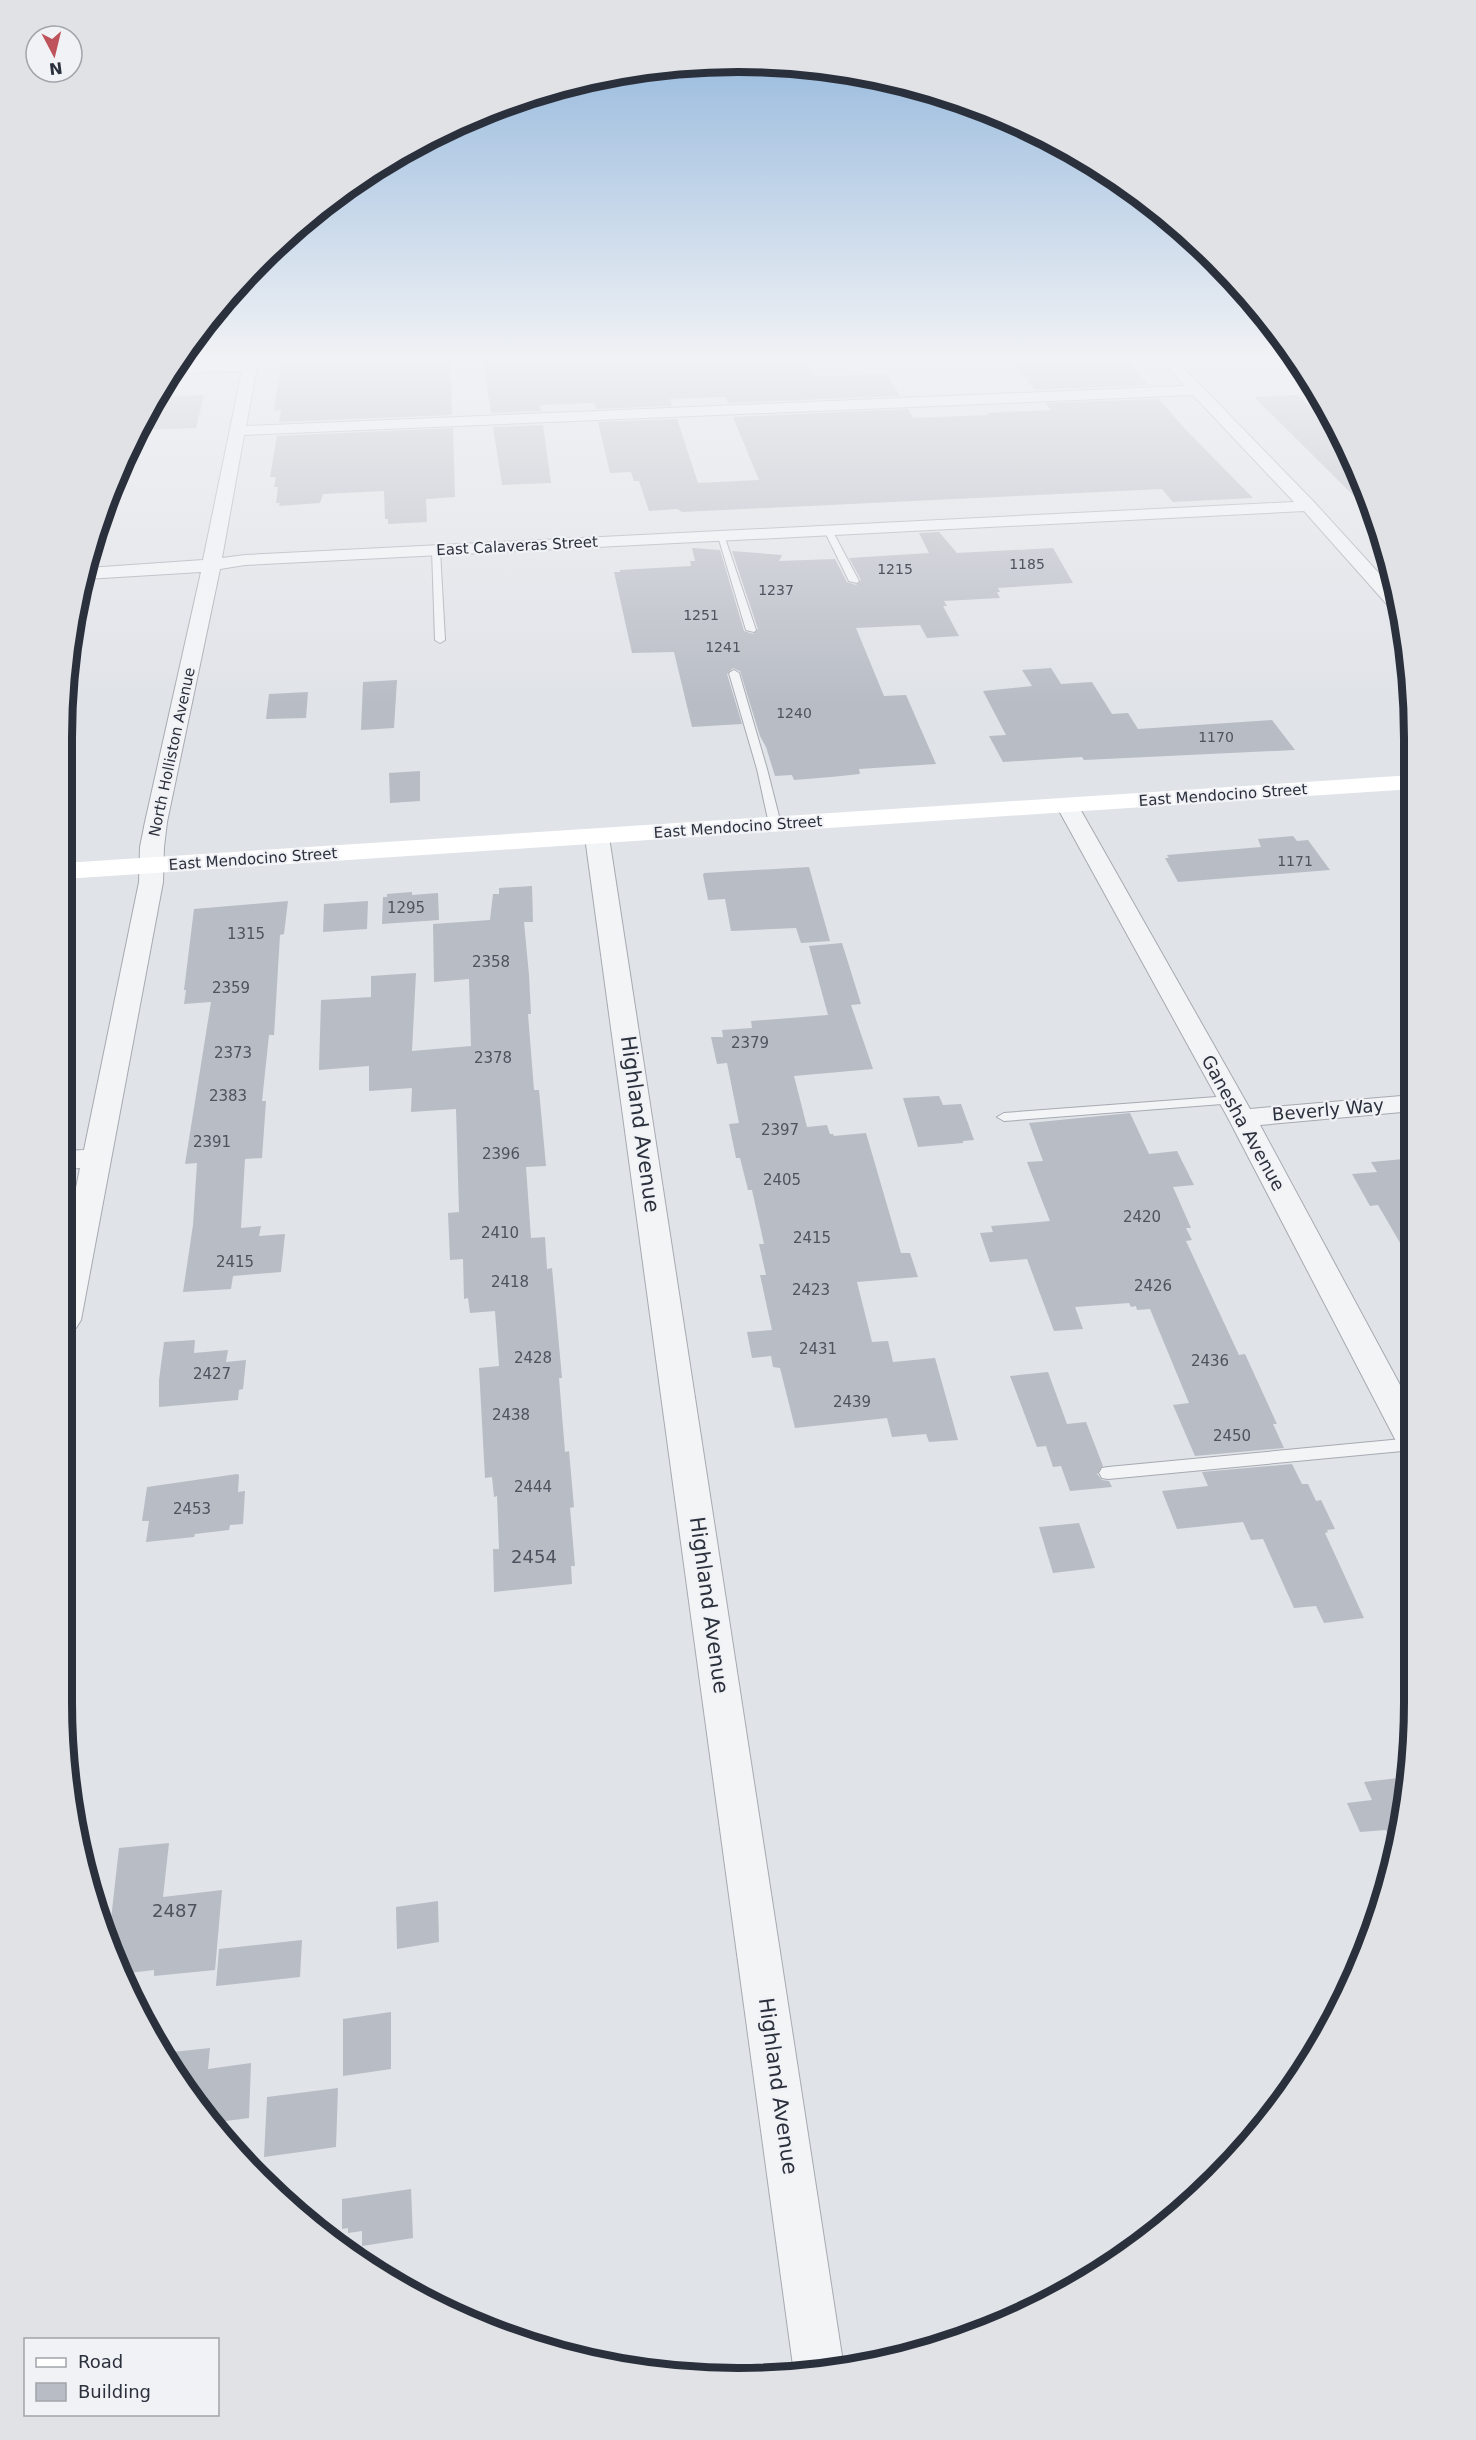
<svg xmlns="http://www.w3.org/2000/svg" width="1476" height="2440" viewBox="0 0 1476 2440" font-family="'DejaVu Sans',sans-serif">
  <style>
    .building { fill: #b8bcc4 }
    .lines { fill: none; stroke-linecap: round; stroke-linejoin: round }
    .lane-casing { stroke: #a6aab1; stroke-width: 2 }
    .street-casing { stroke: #a6aab1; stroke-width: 2 }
    .lane { fill: #f3f4f6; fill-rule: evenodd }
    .street { fill: #f3f4f6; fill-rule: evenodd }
    .secondary { fill: #fff; fill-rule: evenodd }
    .labels { text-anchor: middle; stroke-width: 4.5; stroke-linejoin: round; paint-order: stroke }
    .far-number-label { font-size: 14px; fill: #4e535f }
    .far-street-label { font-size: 15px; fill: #2b303d; stroke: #f0f2f5 }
    .number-label { font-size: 15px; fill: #4e535f }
    .street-label { font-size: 18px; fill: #2b303d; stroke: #f0f2f5 }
    .near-number-label { font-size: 18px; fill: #4e535f }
    .near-street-label { font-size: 21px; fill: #2b303d; stroke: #f0f2f5 }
    .rim { fill: none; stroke: #2b303d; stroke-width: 8 }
  </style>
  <rect width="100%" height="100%" fill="#e0e3e8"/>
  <!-- building -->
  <g class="building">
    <path d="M309 361H450L452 415 279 422 281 410 274 411 281 363Z"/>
    <path d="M483 361H791L793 365H808L814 377 887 374 900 396 728 403 725 397 670 399 672 406 596 409 594 403 540 405 541 411 491 413Z"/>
    <path d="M1012 361 1128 362 1148 385 1035 390Z"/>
    <path d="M204 395 196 428 142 430 159 397Z"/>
    <path d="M1297 395 1313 409 1327 408 1369 511 1254 397Z"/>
    <path d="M1159 399 1186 430 1253 498 1173 502 1162 489 682 512 677 509 649 511 639 481H634L631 472 610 473 598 422 677 419 698 483 759 480 733 417 908 409 913 418 988 415 987 413 1051 410 1045 403Z"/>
    <path d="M543 425 551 483 502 485 493 427Z"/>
    <path d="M453 428 455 497 426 499 427 522 388 524V519H385L384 491 323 494 320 503 279 506 280 503H276L278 487H274L276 477H270L277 436Z"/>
    <path d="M939 532 957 553 1053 548 1073 583 998 588 1000 592H997L1000 598 944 601 947 606H943L959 636 927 638 920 625 856 628 884 696 906 695 936 764 859 769 860 774 831 777 794 780 792 775 775 776 766 747 760 736 740 671 733 668 727 674 742 724 692 727 674 652 632 653 614 572H620V570L691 566 690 561H695L692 548 720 550 744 631 753 634 758 629 732 551 782 555 779 561 835 559 847 582 856 585 861 580 849 558 929 553 919 533Z"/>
    <path d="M1051 668 1061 684 1092 682 1112 714 1128 713 1138 729 1272 720 1295 750 1084 760 1082 757 1003 762 989 736 1006 735 983 691 1032 686 1022 670Z"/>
    <path d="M397 680 394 728 361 730 363 682Z"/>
    <path d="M308 692 306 718 266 719 269 694Z"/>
    <path d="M420 771V801L390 803 389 773Z"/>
    <path d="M1293 836 1297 841 1308 840 1330 870 1178 882 1165 858H1169L1167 855 1261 847 1258 839Z"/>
    <path d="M809 867 830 941 801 943 796 928 731 931 725 899 708 900 703 875 704 873Z"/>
    <path d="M532 886 533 922H524L529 975 531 1014H528L534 1090H539L546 1166 526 1167 531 1238 545 1237 547 1269 552 1268 562 1378H559L565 1452 569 1451 574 1507 570 1508 575 1566H571L572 1584 494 1592 493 1549H499L497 1496 494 1497 492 1477 485 1478 479 1368 499 1366 495 1311 470 1313 468 1298 464 1299 463 1259 450 1260 448 1213 459 1212 456 1109 411 1112 412 1088 369 1091V1066L319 1070 321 1000 371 997V976L416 973 412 1051 471 1046 469 979 434 982 433 924 490 920 493 894H499V888Z"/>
    <path d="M412 892V895L438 893 439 920 382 924 383 897H387V894Z"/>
    <path d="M288 901 284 934 280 935 274 1035H269L262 1101H266L262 1158 245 1159 241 1228 261 1226 259 1236 285 1234 281 1272 233 1276 231 1289 183 1292 193 1225 197 1163 185 1164 211 1002 184 1004 186 990H184L194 909Z"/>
    <path d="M368 901 367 929 323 932 324 904Z"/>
    <path d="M842 943 861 1004 851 1005 873 1069 794 1076 807 1127 827 1125 830 1134H833L834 1136 866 1133 901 1253H910L918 1277 857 1282 872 1342 888 1341 893 1362 935 1358 958 1440 929 1442 926 1434 892 1437 887 1418 795 1428 780 1368 773 1367 771 1356 752 1358 747 1332 772 1330 760 1275H766L759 1244H764L752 1190H748L740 1158H736L729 1124 739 1123 727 1063 717 1064 711 1037H723L722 1030 752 1028 751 1021 828 1015 809 946Z"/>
    <path d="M939 1096 943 1105 961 1104 974 1140 963 1141V1143L918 1147 903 1098Z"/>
    <path d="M1130 1113 1149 1154 1177 1151 1194 1185 1173 1187 1191 1228H1186L1192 1240 1186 1241 1239 1355 1245 1354 1277 1424H1273L1284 1448 1195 1456 1173 1405 1189 1403 1150 1309 1137 1310 1136 1306 1131 1307 1129 1303 1075 1307 1083 1329 1054 1331 1027 1259 990 1262 980 1233 993 1232 991 1226 1050 1221 1027 1162 1043 1161 1029 1123Z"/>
    <path d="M1404 1159 1413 1174V1265L1378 1205 1370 1206 1352 1174 1377 1172 1371 1162Z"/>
    <path d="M195 1340 194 1353 228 1350 226 1362 246 1360 243 1389 239 1390 238 1400 159 1407V1380L164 1342Z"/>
    <path d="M1048 1372 1067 1424 1086 1422 1103 1466 1097 1474 1102 1480 1109 1481 1112 1487 1070 1491 1061 1466 1053 1467 1046 1446 1037 1447 1010 1376Z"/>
    <path d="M1292 1464 1302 1484H1308L1316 1501 1321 1500 1335 1529 1327 1530 1328 1532 1325 1533 1364 1618 1324 1623 1316 1606 1294 1608 1263 1539 1251 1540 1243 1522 1177 1529 1162 1491 1208 1486 1202 1472Z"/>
    <path d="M237 1474 239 1475 238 1492 245 1491 243 1524 230 1525 229 1530 195 1534 194 1537 146 1542 149 1521H142L147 1487Z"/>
    <path d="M1079 1523 1095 1568 1053 1573 1039 1527Z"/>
    <path d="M1407 1777 1393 1845 1386 1830 1360 1832 1347 1803 1372 1800 1364 1782Z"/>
    <path d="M169 1843 163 1897 222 1890 215 1970 154 1976V1970L120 1974 108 1946 119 1848Z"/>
    <path d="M438 1901 439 1942 397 1949 396 1907Z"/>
    <path d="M302 1940 300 1977 216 1986 219 1949Z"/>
    <path d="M391 2012V2069L343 2076V2019Z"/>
    <path d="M210 2048 208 2069 251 2063 249 2118 211 2123 201 2114 163 2053Z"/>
    <path d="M338 2088 336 2147 264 2157 267 2097Z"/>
    <path d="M411 2189 413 2238 362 2246V2231L348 2233V2228L342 2229V2199Z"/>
  </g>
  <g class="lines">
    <defs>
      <g id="lane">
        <path d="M825 528 832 530 859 581 857 583 849 581 824 530Z"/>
        <path d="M717 533 724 535 756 630 754 632 746 630Z"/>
        <path d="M436 547 440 550 445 640 440 643 435 640 432 550Z"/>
        <path d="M734 670 739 673 767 769 781 824 779 826H771L769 824 757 769 729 673Z"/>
        <path d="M1230 1096 1237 1100 1235 1103 1004 1121 997 1117 1004 1113Z"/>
        <path d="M1413 1438V1450L1108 1479 1102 1478 1099 1473 1102 1468 1108 1467Z"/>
      </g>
      <g id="street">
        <path d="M258 361 246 426 1185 386 1162 361H1177L1314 502 1396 592 1399 610 1391 609 1304 511 245 565 220 569 167 822 164 847 163 882 81 1320 76 1328 66 1331 65 1242 80 1168 65 1169V1151L84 1150 139 882 140 847 145 822 201 572 86 579 88 568 203 560 242 371 170 373 174 365ZM1193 395 1294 502 245 555 222 558 244 435Z"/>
        <path d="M1068 800 1076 802 1079 807 1250 1109 1413 1095V1111L1260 1125 1413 1409V1453L1401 1450 1396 1441 1228 1118 1057 807 1060 802Z"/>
        <path d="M597 830 605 832 609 837 844 2369 827 2373H794L585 837 589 832Z"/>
      </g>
    </defs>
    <!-- lane casing -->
    <use href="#lane" class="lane-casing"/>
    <!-- street casing -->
    <use href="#street" class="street-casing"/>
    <!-- lane -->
    <use href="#lane" class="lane"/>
    <!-- street -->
    <use href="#street" class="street"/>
    <!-- secondary -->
    <path class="secondary" d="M1413 775V789L64 879V863Z"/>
  </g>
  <!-- sky -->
  <linearGradient id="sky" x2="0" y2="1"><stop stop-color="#8bb2da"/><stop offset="0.51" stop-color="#f1f2f5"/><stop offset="1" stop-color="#f1f2f5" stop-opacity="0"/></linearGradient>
  <rect width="1476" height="703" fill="url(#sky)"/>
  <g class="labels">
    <!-- far-number labels -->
    <g class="far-number-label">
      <text x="1027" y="569">1185</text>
      <text x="895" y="574">1215</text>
      <text x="776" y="595">1237</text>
      <text x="701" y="620">1251</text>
      <text x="723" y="652">1241</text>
      <text x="794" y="718">1240</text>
      <text x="1216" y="742">1170</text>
      <text x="1295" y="866">1171</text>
    </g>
    <!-- far-street labels -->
    <g class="far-street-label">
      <text transform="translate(517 546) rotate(-3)" y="5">East Calaveras Street</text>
      <text transform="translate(172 752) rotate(-78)" y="5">North Holliston Avenue</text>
      <text transform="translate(1223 795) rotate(-4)" y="5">East Mendocino Street</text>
      <text transform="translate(738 827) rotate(-4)" y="5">East Mendocino Street</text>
      <text transform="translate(253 859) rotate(-4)" y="5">East Mendocino Street</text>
    </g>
    <!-- number labels -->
    <g class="number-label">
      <text x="406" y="913">1295</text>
      <text x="246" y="939">1315</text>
      <text x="491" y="967">2358</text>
      <text x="231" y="993">2359</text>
      <text x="750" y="1048">2379</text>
      <text x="233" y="1058">2373</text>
      <text x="493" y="1063">2378</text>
      <text x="228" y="1101">2383</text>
      <text x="780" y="1135">2397</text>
      <text x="212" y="1147">2391</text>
      <text x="501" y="1159">2396</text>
      <text x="782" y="1185">2405</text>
      <text x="1142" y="1222">2420</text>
      <text x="500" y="1238">2410</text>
      <text x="812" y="1243">2415</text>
      <text x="235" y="1267">2415</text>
      <text x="510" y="1287">2418</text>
      <text x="1153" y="1291">2426</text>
      <text x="811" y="1295">2423</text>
      <text x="818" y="1354">2431</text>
      <text x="533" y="1363">2428</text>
      <text x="1210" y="1366">2436</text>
      <text x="212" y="1379">2427</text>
      <text x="852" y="1407">2439</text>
      <text x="511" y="1420">2438</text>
      <text x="1232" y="1441">2450</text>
      <text x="533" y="1492">2444</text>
      <text x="192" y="1514">2453</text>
    </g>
    <!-- street labels -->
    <g class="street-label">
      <text transform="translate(1328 1110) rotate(-5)" y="6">Beverly Way</text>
      <text transform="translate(1243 1123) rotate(61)" y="6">Ganesha Avenue</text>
    </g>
    <!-- near-number labels -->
    <g class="near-number-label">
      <text x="534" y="1563">2454</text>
      <text x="175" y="1917">2487</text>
    </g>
    <!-- near-street labels -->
    <g class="near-street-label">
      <text transform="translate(640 1124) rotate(82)" y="7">Highland Avenue</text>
      <text transform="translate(709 1605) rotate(82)" y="7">Highland Avenue</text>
      <text transform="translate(778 2086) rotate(82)" y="7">Highland Avenue</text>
    </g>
  </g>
  <!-- crop -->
  <path d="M0 0H1476V2440H0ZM738 72H738A666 666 0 0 1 1404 738V1702A666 666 0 0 1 738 2368H738A666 666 0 0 1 72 1702V738A666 666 0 0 1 738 72Z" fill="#e0e2e6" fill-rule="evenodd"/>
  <path class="rim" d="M738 72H738A666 666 0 0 1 1404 738V1702A666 666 0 0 1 738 2368H738A666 666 0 0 1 72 1702V738A666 666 0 0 1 738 72Z"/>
  <!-- legend -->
  <rect x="24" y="2338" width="195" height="78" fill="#f0f2f5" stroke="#a1a4ab" stroke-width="1.5"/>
  <rect x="36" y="2358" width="30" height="9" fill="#ffffff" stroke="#a1a4ab" stroke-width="1.5"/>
  <text x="78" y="2368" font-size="18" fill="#2b303d">Road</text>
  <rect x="36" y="2383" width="30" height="18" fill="#b8bcc4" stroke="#a1a4ab" stroke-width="1.5"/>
  <text x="78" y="2398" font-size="18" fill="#2b303d">Building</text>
  <!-- north arrow -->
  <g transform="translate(54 54) rotate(173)"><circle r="28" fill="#f0f2f5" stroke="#a1a4ab" stroke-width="1.5"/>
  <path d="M0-4.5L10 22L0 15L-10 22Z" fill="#bf535b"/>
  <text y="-9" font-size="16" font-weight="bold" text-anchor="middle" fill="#2b303d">N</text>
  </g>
</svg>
